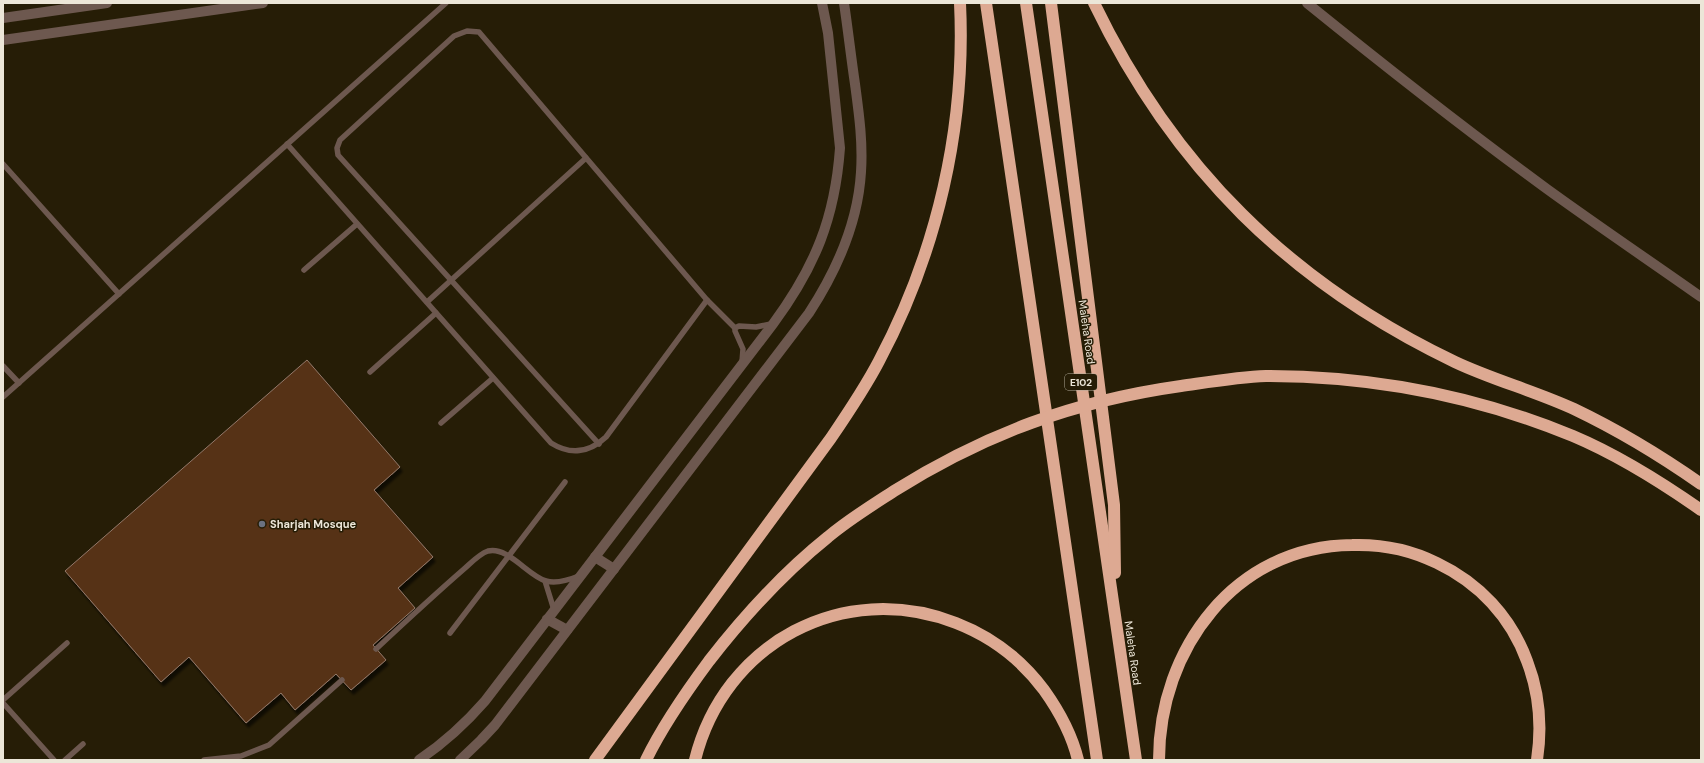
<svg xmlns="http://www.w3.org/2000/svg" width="1704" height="763" viewBox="0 0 1704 763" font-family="'DM Sans',sans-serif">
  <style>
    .building { fill: #573015; stroke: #92796a; filter: url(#shadow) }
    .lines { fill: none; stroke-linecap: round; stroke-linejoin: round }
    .lane { stroke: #6d584f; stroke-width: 5.5 }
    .street { stroke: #6d584f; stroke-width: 10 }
    .highway { stroke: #dda992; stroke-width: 12 }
    .worship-dot { fill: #6b7280; stroke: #261d06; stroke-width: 1.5 }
    .labels { text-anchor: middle; stroke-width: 3; stroke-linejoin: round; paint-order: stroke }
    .shield { fill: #261d06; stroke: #b1aa99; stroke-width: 1 }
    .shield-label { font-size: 10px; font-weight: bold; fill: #ece6d8 }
    .street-label { font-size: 11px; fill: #ece6d8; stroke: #261d06 }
    .poi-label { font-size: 11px; font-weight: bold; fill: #ece6d8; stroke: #261d06; text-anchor: start }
  </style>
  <defs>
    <filter id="shadow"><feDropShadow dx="2.5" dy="4.5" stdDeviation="1" flood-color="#0009"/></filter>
  </defs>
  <rect width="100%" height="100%" fill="#261d06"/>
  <!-- building -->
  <path class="building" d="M307 360 400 467 374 490 433 557 398 588 415 608 373 645 386 660 351 690 336 674 295 710 281 693 246 723 189 657 161 682 65 571Z"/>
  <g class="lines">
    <!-- lane -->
    <g class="lane">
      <path d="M287 144 551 443C570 455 589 453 606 437L707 300"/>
      <path d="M3 164 119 294"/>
      <path d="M304 270 357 224"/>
      <path d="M427 302 586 158"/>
      <path d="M742 362 743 349 735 331V328L739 326 756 327 771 324"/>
      <path d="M3 366 19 383"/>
      <path d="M370 372 436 313"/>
      <path d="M3 397 446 3"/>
      <path d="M441 423 493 378"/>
      <path d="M599 444 338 155 337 148 340 140 454 36 467 31 479 32 707 300 735 328"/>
      <path d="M545 581 554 610"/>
      <path d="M450 633 565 482"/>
      <path d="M376 649C405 622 434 595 464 569 471 563 479 554 488 551 508 546 528 576 546 581 557 584 569 580 579 576"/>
      <path d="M3 700 67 643"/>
      <path d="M3 703 54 760"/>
      <path d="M65 760 83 744"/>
      <path d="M204 760 241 756 269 745 342 680"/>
    </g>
    <!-- street -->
    <g class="street">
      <path d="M1307 3C1386 67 1465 129 1547 189 1598 226 1650 261 1701 297"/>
      <path d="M3 18 107 3"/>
      <path d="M3 40 263 3"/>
      <path d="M595 557 614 569"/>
      <path d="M547 619 567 630"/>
      <path d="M419 760C444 743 465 724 485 701L773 324C815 267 835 218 840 148L828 33 822 3"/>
      <path d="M460 760 481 740 495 725 809 313C837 270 858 223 861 172 863 142 859 114 855 84 851 57 848 30 844 3"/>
    </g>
    <!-- highway -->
    <g class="highway">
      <path d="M986 3 1097 760"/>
      <path d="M1026 3 1136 760"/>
      <path d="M1051 3 1114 505 1115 573"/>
      <path d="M1094 3C1173 167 1290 283 1455 362 1493 380 1535 391 1574 409 1618 430 1661 456 1701 484"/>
      <path d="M595 760 831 438C848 413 865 388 879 361 937 252 966 127 960 3"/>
      <path d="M646 760C663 725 686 692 709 661 744 616 783 573 828 537 848 520 871 506 894 491 985 434 1074 401 1181 386 1209 382 1238 377 1266 376 1371 376 1476 396 1573 436 1618 455 1661 482 1701 510"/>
      <path d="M695 760C724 643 843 579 956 623 992 637 1021 659 1044 690 1059 711 1072 735 1078 760"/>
      <path d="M1159 760C1159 649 1235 546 1352 545 1382 544 1411 550 1437 563 1479 583 1511 617 1527 661 1539 692 1542 727 1537 760"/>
    </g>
  </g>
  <!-- markers -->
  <circle class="worship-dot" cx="262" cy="524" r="4"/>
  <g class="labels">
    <!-- shield labels -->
    <rect class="shield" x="1065" y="374" width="32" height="16" rx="3"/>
    <g class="shield-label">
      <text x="1081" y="386">E102</text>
    </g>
    <!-- street labels -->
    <g class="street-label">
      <text transform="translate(1087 332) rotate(82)" y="4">Maleha Road</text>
      <text transform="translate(1133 653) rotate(82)" y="4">Maleha Road</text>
    </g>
    <!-- poi labels -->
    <g class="poi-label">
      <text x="270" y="528">Sharjah Mosque</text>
    </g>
  </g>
  <!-- border -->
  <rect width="1704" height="763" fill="none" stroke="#ece6d8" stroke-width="8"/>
</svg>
